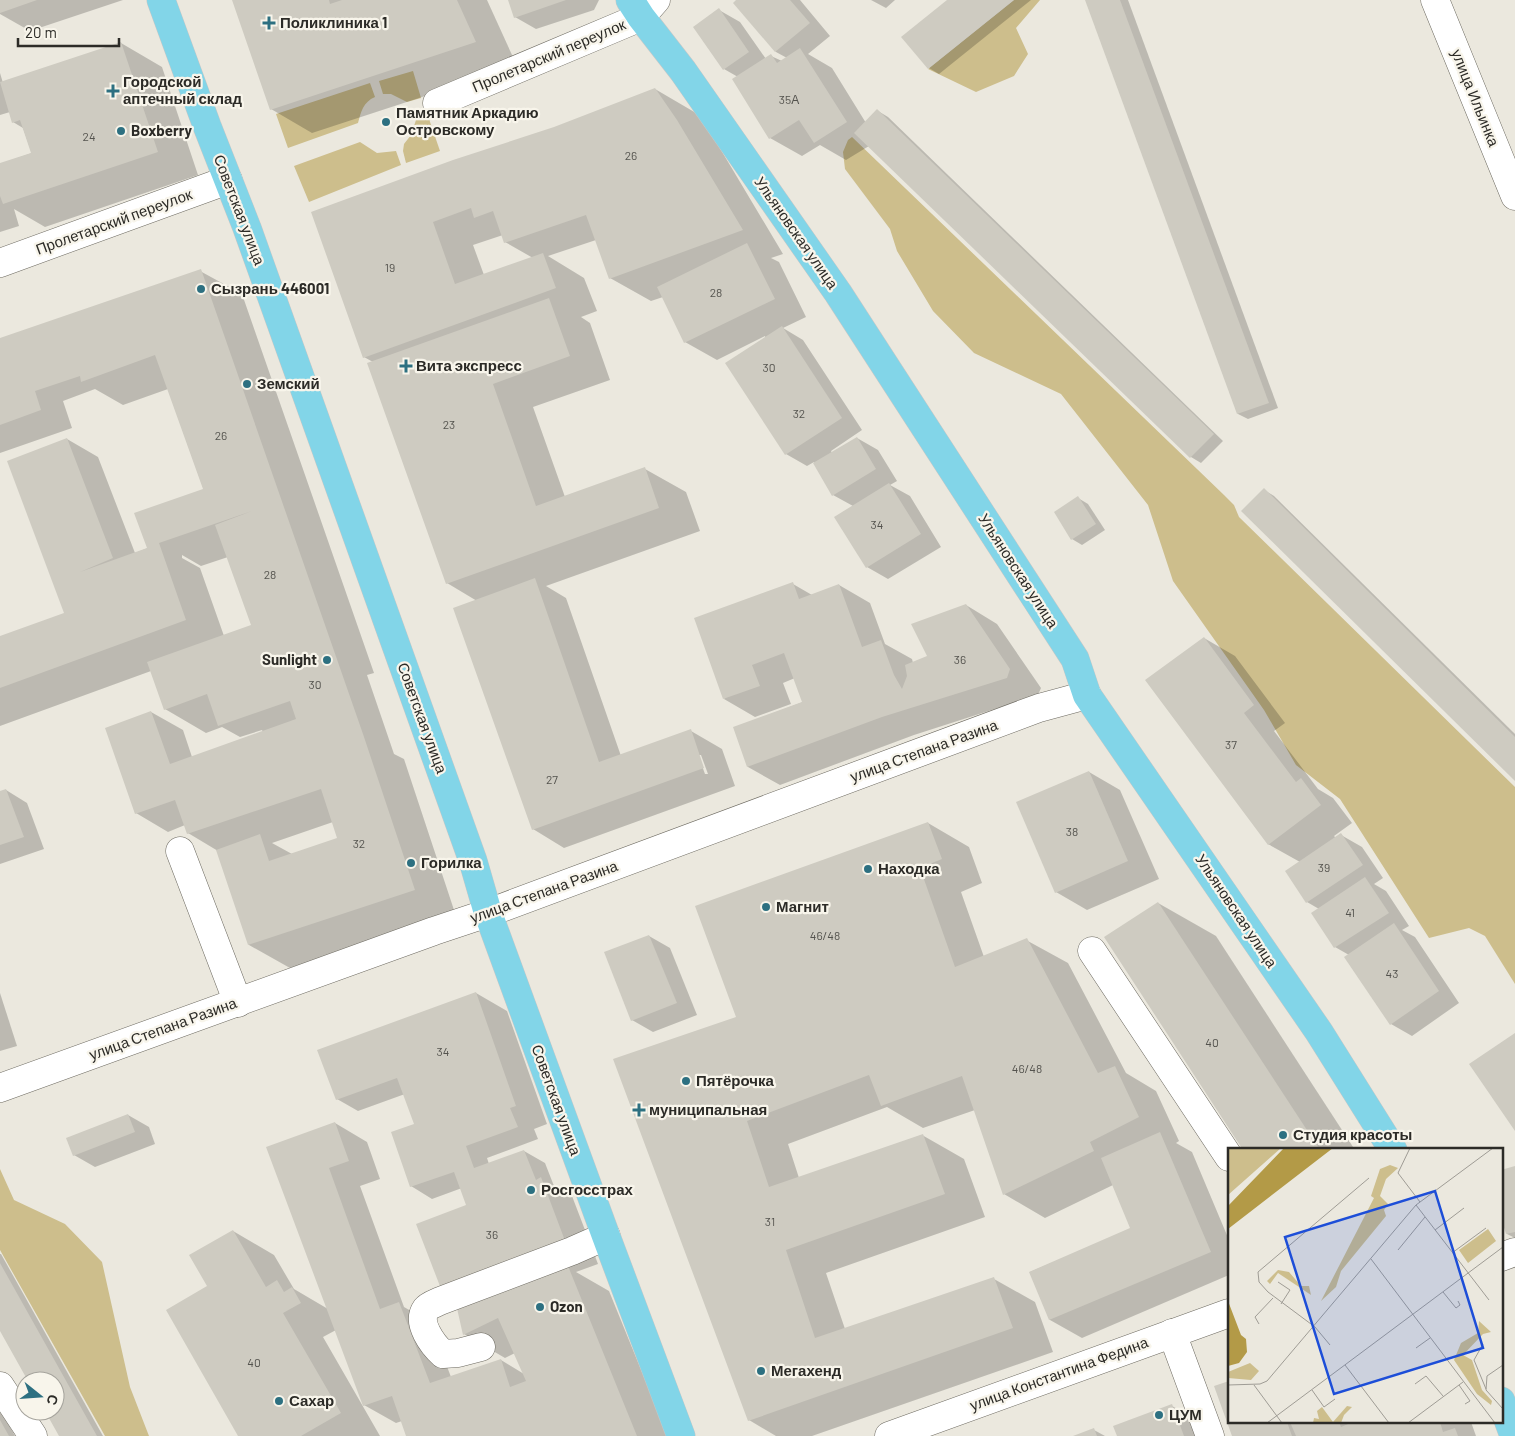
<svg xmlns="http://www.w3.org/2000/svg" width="1515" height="1436" viewBox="0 0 1515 1436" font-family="Barlow,sans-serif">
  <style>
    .green { fill: #cdbe8c }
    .shadow { fill: #0003; fill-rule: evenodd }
    .building { fill: #cecbc1 }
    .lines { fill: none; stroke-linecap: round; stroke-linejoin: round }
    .minor-casing { stroke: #6d6a61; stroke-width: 29 }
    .major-casing { stroke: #c8c8c7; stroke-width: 29 }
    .minor { stroke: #fff; stroke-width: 28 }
    .major { stroke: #82d5e8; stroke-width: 28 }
    .poi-dot { fill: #2d7081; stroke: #f8f5eb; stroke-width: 2 }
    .labels { text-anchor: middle; stroke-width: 4.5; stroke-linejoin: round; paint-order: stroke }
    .number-label { font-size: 12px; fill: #54534e }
    .poi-label { font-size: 15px; font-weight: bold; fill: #2c2b27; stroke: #f8f5eb; text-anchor: start }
    .street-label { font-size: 15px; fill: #2c2b27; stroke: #f8f5eb }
    .inset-road { fill: none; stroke: #9f9c95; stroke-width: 1 }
    .view { fill: #1d4ed8; fill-opacity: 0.15; stroke: #1d4ed8; stroke-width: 2.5 }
    .inset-edge { fill: none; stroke: #2c2b27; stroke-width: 2.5 }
  </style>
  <rect width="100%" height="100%" fill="#ebe8de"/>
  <!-- green -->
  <g class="green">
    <path d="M1014 0H1040L1016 28 1028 54 1014 76 976 92 928 69Z"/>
    <path d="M413 71 421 98 407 102 391 94H383L379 81Z"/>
    <path d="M370 83 375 97C363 102 361 112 358 123L288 148 276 114Z"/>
    <path d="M428 116 440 151 406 163 403 151 404 144 411 135 416 120Z"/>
    <path d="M852 137 1224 495 1234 505 1239 517 1515 787V984L1485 936 1469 928 1429 938 1340 799 1296 765 1264 710 1173 581 1148 505 1061 394 974 353 933 311 897 251 890 229 845 169 843 152 848 140Z"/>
    <path d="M360 142 377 153 396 151 401 165 309 202 294 166Z"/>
    <path d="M0 1169 14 1200 65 1224 102 1262 130 1387 149 1436H105L0 1250Z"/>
  </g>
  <!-- shadow -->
  <g class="shadow">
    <path d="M0 0H123L30 31 0 14Z"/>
    <path d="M233 0H487L517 66 312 133 271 109Z"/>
    <path d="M510 0H599L594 10 536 29 515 17Z"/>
    <path d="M738 0H800L830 36 808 54 832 68 866 123 878 111 888 117 1223 441 1201 463 1191 457 869 146 846 160 820 145 802 156 770 138 734 80 738 77 724 69 719 10 740 22 766 59 771 56 782 61 787 58 776 52 735 3Z"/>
    <path d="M871 0H895L886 8Z"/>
    <path d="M949 0H1031L939 74 929 68 903 37Z"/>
    <path d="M1086 0H1128L1278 408 1248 419 1238 414Z"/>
    <path d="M121 43 162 67 198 175 45 227 14 209 19 226 0 232V164L32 153 23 128 13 122 10 112 0 115V73L3 83Z"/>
    <path d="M655 89 696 113 718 145 783 254 771 258 779 262 806 317 783 328 803 340 862 430 831 451 832 453 857 438 878 450 897 481 890 485 910 496 941 547 888 579 867 567 853 506 833 495 814 462 807 466 786 454 765 336 717 360 685 342 663 297 651 301 610 278 596 240 548 256 584 278 597 311 581 317 590 323 610 380 533 407 565 497 645 469 686 492 700 531 546 586 566 598 621 756 691 731 722 749 735 786 564 848 533 829 477 601 447 583 373 362 364 357 313 212 554 128ZM503 235 505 242 533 258 484 275 473 245ZM698 755H701L708 774H705Z"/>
    <path d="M200 271 242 294 374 673 367 675 394 754 404 759 455 913 290 968 249 945 218 851 188 833 185 825 168 832 136 813 151 712 183 730 192 757 263 732 262 730 240 737 222 727 206 733 165 709 151 671 0 726V638L66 614 67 439 98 457 135 553 148 548 204 490 168 389 123 405 95 389 63 401 72 428 0 453V339ZM182 555 201 566 228 557 253 626 224 636 200 568 182 558ZM333 822 338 839 292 854 272 843Z"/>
    <path d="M1264 490 1274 496 1515 734V780Z"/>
    <path d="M1078 498 1088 504 1105 530 1082 545 1072 539Z"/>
    <path d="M793 584 812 595 839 585 870 603 885 644 912 659 913 663 928 657 966 605 997 624 1041 688 1038 695 914 735 780 785 748 767 734 728 803 702 795 678 783 683 791 704 755 717 724 699Z"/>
    <path d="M1204 638 1235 656 1285 723 1274 731 1318 789 1333 798 1352 823 1334 836 1336 838 1341 835 1362 847 1383 878 1374 884 1386 891 1409 926 1402 930 1415 937 1459 1003 1412 1036 1391 1024 1349 955 1335 947 1313 913 1319 909 1307 902 1300 862 1268 844Z"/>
    <path d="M1089 772 1120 790 1159 879 1087 910 1056 892Z"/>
    <path d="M6 790 27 803 44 849 0 864V793Z"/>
    <path d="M928 823 969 847 982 883 961 892 984 957 1026 940 1068 963 1126 1073 1156 1091 1179 1141 1176 1143 1192 1152 1229 1240V1275L1082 1338 1050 1320 1030 1272 1132 1229 1113 1185 1045 1218 1004 1194 975 1110 923 1128 887 1107 788 1144 799 1178 922 1135 964 1159 985 1217 826 1273 845 1329 994 1279 1035 1302 1053 1352 812 1436H776L749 1420 738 1017Z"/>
    <path d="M1158 903 1216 936 1355 1150H1244Z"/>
    <path d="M649 936 670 948 697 1015 653 1032 632 1020Z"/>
    <path d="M0 993 17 1046 0 1051Z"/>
    <path d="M476 993 507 1011 547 1124 534 1129 538 1139 487 1158 489 1164 524 1151 545 1163 554 1186 572 1196 598 1264 576 1272 609 1291 668 1436H407L402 1421 396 1423 364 1405 336 1330 323 1337 380 1436H239L209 1287 233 1231 274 1255 294 1289 328 1309 268 1148 335 1123 367 1142 380 1179 360 1186 404 1307 430 1322 451 1377 501 1360 524 1374 515 1353 505 1358 464 1334 468 1205 462 1188 432 1199 411 1186 415 1124 405 1094 358 1111 337 1099Z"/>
    <path d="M128 1115 149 1127 155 1144 95 1167 74 1155Z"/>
    <path d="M1515 1167V1238L1507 1234Z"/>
    <path d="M0 1254H1L103 1436H61L46 1411H55V1381H30L0 1329Z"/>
    <path d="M1172 1406 1204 1424 1208 1436H1118Z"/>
    <path d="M0 1409 15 1436H0Z"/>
    <path d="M1229 1422H1471L1476 1436H1233Z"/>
    <path d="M1094 1430 1105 1436H1076Z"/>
  </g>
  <!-- building -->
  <g class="building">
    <path d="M0 0H37L0 13Z"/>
    <path d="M232 0H329L330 4 342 0H457L476 42 270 110Z"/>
    <path d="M508 0H566L514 18Z"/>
    <path d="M736 0H790L810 23 775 52 733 3Z"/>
    <path d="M947 0H1014L928 69 901 37Z"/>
    <path d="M1085 0H1120L1269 403 1237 414Z"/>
    <path d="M719 8 749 52 723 70 693 27Z"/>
    <path d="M121 42 158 152 3 204 0 196V163L31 153 20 120 12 123 0 82Z"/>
    <path d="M800 48 847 122 814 143 799 120 769 139 732 79 771 54 777 63Z"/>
    <path d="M655 88 677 120 743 230 609 279 586 215 504 243 493 211 474 218 471 208 433 222 455 284 543 253 556 288 363 358 311 212 453 160 554 127Z"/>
    <path d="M877 109 1214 434 1190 458 854 133Z"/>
    <path d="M747 243 775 299 684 343 657 287Z"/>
    <path d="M201 269 363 734 415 890 248 945 216 850 260 834 269 861 337 838 321 789 187 834 175 800 135 814 105 728 151 711 170 764 296 719 290 701 218 726 207 694 164 710 147 662 251 625 215 525 252 511 159 543 186 620 0 688V636L64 613 7 461 67 438 113 558 80 572 147 548 134 513 203 489 155 355 81 382 80 376 35 391 41 410 0 425V338Z"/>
    <path d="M549 298 570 356 493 384 536 506 645 467 659 508 446 584 367 363Z"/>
    <path d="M782 326 842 418 785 455 725 363Z"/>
    <path d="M857 437 876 469 832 496 813 463Z"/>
    <path d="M889 483 921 534 866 568 834 517Z"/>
    <path d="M1264 488 1515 737V781L1241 511Z"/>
    <path d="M1078 496 1096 524 1071 540 1054 512Z"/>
    <path d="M535 578 599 762 691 729 704 768 532 830 453 608Z"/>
    <path d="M793 582 799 599 839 584 862 647 881 640 894 675 902 689 907 676 905 665 927 656 911 624 966 604 1010 669 1007 678 882 717 747 767 733 727 802 702 784 653 752 665 760 686 723 699 694 618Z"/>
    <path d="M1204 637 1254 705 1244 713 1296 782 1301 778 1321 805 1268 845 1145 680Z"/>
    <path d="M1089 771 1128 861 1055 893 1016 802Z"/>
    <path d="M6 789 24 837 0 845V791Z"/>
    <path d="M928 822 942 859 920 868 955 967 1027 938 1098 1073 1115 1066 1139 1117 1090 1142 1094 1151 1003 1195 962 1076 881 1106 869 1075 747 1121 769 1187 923 1134 945 1194 786 1250 815 1338 994 1277 1013 1328 748 1421 613 1059 736 1017 695 906Z"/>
    <path d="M1341 833 1363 865 1306 903 1285 871Z"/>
    <path d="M1365 877 1389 913 1334 948 1311 913Z"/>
    <path d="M1158 902 1320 1150H1243L1104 937Z"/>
    <path d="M1394 923 1439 991 1390 1025 1344 957Z"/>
    <path d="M649 935 677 1003 631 1021 604 952Z"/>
    <path d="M476 992 516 1106 510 1108 518 1127 466 1146 474 1168 524 1150 536 1180 541 1177 567 1246 443 1294 416 1224 466 1205 454 1172 410 1187 391 1132 414 1124 397 1078 336 1100 317 1050Z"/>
    <path d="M1515 1033V1131L1469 1064Z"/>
    <path d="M128 1114 135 1132 73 1156 66 1138Z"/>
    <path d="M335 1122 349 1161 329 1168 380 1309 399 1302 430 1383 501 1359 510 1387 526 1381 498 1318 463 1335 456 1304 568 1266 637 1436H406L392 1396 363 1406 266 1147Z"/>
    <path d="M1160 1132 1211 1252 1049 1320 1029 1272 1130 1228 1101 1158Z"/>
    <path d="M1515 1166V1232L1506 1234 1501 1218V1170Z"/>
    <path d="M233 1230 266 1287 277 1280 284 1292 292 1287 301 1303 283 1313 341 1413 301 1436H238L166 1310 207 1286 189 1255Z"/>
    <path d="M0 1263 97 1436H59L45 1411H55V1381H28L0 1331Z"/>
    <path d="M1229 1381V1422H1287L1292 1436H1232L1214 1386Z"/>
    <path d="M1172 1404 1184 1436H1117L1113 1426Z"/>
    <path d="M0 1420 9 1436H0Z"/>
    <path d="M1290 1422H1339L1341 1427 1353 1422H1440L1443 1432 1455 1428 1458 1436H1296Z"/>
    <path d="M1094 1428 1097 1436H1073Z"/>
  </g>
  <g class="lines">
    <defs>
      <g id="minor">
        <path d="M1435 0 1515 196"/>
        <path d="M437 103 641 17 656 0"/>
        <path d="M0 263 228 180"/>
        <path d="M180 851 238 1003"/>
        <path d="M1092 951 1229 1157"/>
        <path d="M0 1088 434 931 488 913 1039 708 1087 695"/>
        <path d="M1501 1257 1515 1252"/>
        <path d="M1172 1333 1210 1436"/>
        <path d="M481 1347 458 1353 443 1354C433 1345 416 1323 426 1309 429 1305 436 1303 440 1301L572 1251 606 1236"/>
        <path d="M0 1386 33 1436"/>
        <path d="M889 1436 1229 1313"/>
      </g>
      <g id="major">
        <path d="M161 0 207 126 247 228 473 861 488 913 606 1236 681 1436"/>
        <path d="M630 0 641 17 683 71 838 293 1075 659 1087 695 1319 1032 1393 1150"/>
        <path d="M1501 1401 1514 1436"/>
      </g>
    </defs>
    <!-- minor casing -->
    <use href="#minor" class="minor-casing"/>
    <!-- major casing -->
    <use href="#major" class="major-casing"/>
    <!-- minor -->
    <use href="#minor" class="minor"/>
    <!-- major -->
    <use href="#major" class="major"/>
  </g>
  <!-- markers -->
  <g class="poi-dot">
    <path d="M266.5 15.5h5v5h5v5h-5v5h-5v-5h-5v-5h5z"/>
    <path d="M110.5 83.5h5v5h5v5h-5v5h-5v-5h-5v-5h5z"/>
    <circle cx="386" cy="122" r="5"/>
    <circle cx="121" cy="131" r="5"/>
    <circle cx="201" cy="289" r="5"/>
    <path d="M403.5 358.5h5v5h5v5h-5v5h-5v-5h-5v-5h5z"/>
    <circle cx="247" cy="384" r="5"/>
    <circle cx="327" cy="660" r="5"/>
    <circle cx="411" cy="863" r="5"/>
    <circle cx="868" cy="869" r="5"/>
    <circle cx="766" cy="907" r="5"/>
    <circle cx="686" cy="1081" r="5"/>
    <path d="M636.5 1102.5h5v5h5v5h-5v5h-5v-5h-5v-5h5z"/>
    <circle cx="1283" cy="1135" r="5"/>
    <circle cx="531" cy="1190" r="5"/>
    <circle cx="540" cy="1307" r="5"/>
    <circle cx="761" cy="1371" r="5"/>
    <circle cx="279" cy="1401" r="5"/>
    <circle cx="1159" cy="1415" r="5"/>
  </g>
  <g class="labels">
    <!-- number labels -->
    <g class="number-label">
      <text x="789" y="104">35А</text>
      <text x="89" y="141">24</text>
      <text x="631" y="160">26</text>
      <text x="390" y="272">19</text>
      <text x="716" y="297">28</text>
      <text x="769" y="372">30</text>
      <text x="799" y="418">32</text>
      <text x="449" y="429">23</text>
      <text x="221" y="440">26</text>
      <text x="877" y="529">34</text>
      <text x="270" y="579">28</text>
      <text x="960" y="664">36</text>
      <text x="315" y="689">30</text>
      <text x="1231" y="749">37</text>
      <text x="552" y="784">27</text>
      <text x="1072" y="836">38</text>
      <text x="359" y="848">32</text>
      <text x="1324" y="872">39</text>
      <text x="1350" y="917">41</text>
      <text x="825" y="940">46/48</text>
      <text x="1392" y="978">43</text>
      <text x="1212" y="1047">40</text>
      <text x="443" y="1056">34</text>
      <text x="1027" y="1073">46/48</text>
      <text x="770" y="1226">31</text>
      <text x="492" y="1239">36</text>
      <text x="254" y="1367">40</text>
    </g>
    <!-- poi labels -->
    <g class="poi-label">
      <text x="280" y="28">Поликлиника 1</text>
      <text x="123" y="87">Городской<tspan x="123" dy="17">аптечный склад</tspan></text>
      <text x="396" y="118">Памятник Аркадию<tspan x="396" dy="17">Островскому</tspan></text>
      <text x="131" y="136">Boxberry</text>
      <text x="211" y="294">Сызрань 446001</text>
      <text x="416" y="371">Вита экспресс</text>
      <text x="257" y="389">Земский</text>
      <text x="317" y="665" text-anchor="end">Sunlight</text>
      <text x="421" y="868">Горилка</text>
      <text x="878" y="874">Находка</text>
      <text x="776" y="912">Магнит</text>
      <text x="696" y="1086">Пятёрочка</text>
      <text x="649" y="1115">муниципальная</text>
      <text x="1293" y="1140">Студия красоты</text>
      <text x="541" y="1195">Росгосстрах</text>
      <text x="550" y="1312">Ozon</text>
      <text x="771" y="1376">Мегахенд</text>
      <text x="289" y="1406">Сахар</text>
      <text x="1169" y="1420">ЦУМ</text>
    </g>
    <!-- street labels -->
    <g class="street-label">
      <text transform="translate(549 56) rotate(-23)" y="5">Пролетарский переулок</text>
      <text transform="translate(1475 98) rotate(68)" y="5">улица Ильинка</text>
      <text transform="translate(239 210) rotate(69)" y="5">Советская улица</text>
      <text transform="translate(114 222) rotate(-20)" y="5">Пролетарский переулок</text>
      <text transform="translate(796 233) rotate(55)" y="5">Ульяновская улица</text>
      <text transform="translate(1018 571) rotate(57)" y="5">Ульяновская улица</text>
      <text transform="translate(422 718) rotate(70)" y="5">Советская улица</text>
      <text transform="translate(924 751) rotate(-20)" y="5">улица Степана Разина</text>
      <text transform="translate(544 892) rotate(-20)" y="5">улица Степана Разина</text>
      <text transform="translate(1236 911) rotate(56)" y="5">Ульяновская улица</text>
      <text transform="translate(163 1029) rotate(-20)" y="5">улица Степана Разина</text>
      <text transform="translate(556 1100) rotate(70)" y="5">Советская улица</text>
      <text transform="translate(1059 1374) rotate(-20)" y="5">улица Константина Федина</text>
    </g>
  </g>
  <!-- overview -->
  <g transform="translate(1228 1148)">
    <rect width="275" height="275" fill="#ebe8de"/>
    <path d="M0 0H53L0 47ZM162 17 170 20 158 31 152 48 160 56 156 62 158 68 113 123 108 139 93 153 146 50 143 48 152 21ZM260 81 268 93 240 115 231 102ZM50 122 61 124 73 138H81L83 147 50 125 42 136 39 133ZM251 173 263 184 255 186 235 207 244 212 254 242 264 253 263 257 249 246 226 212 233 195 250 185ZM22 215 31 223 23 232 0 230V224ZM119 258 124 259 116 267 113 275H85L86 270 91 271 89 263 94 259 105 274Z" fill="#cdbe8c"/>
    <path d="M56 0H105L0 81V58ZM0 153 13 187 18 191 19 204 11 215 0 218Z" fill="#b39a47"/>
    <path class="inset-road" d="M182 0 170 25 192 54M188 57 261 152M207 82 236 60M170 102 197 69M224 105 258 80M143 111 267 275M50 134 62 142 53 156M215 144 228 160 232 157 230 153M31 176 27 169 45 150M255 196 246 212 258 241M102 197 87 179 40 144 31 134 30 124 141 30M188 200 202 190M117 217 161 275M275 217 259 228 258 242 275 261M187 236 198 228 215 248M0 237 32 236 39 233 188 57 265 0M26 237 54 275M231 237 242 253 237 256M84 242 96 259 107 251M39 275 275 99M180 275 235 234"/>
    <path class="view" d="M207 43 255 200 106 246 57 89Z"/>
    <rect width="275" height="275" class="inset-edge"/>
  </g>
  <!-- north arrow -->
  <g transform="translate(40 1396) rotate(107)"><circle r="24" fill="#f8f5eb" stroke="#a6a49d"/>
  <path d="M0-4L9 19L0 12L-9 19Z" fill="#2d7081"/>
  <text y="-8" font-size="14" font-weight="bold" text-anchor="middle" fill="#2c2b27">С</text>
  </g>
  <!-- scale -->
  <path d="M18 38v8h101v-8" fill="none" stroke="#2c2b27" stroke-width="2.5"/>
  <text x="25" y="38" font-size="15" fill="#2c2b27" stroke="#f8f5eb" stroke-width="4" paint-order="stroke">20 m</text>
</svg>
